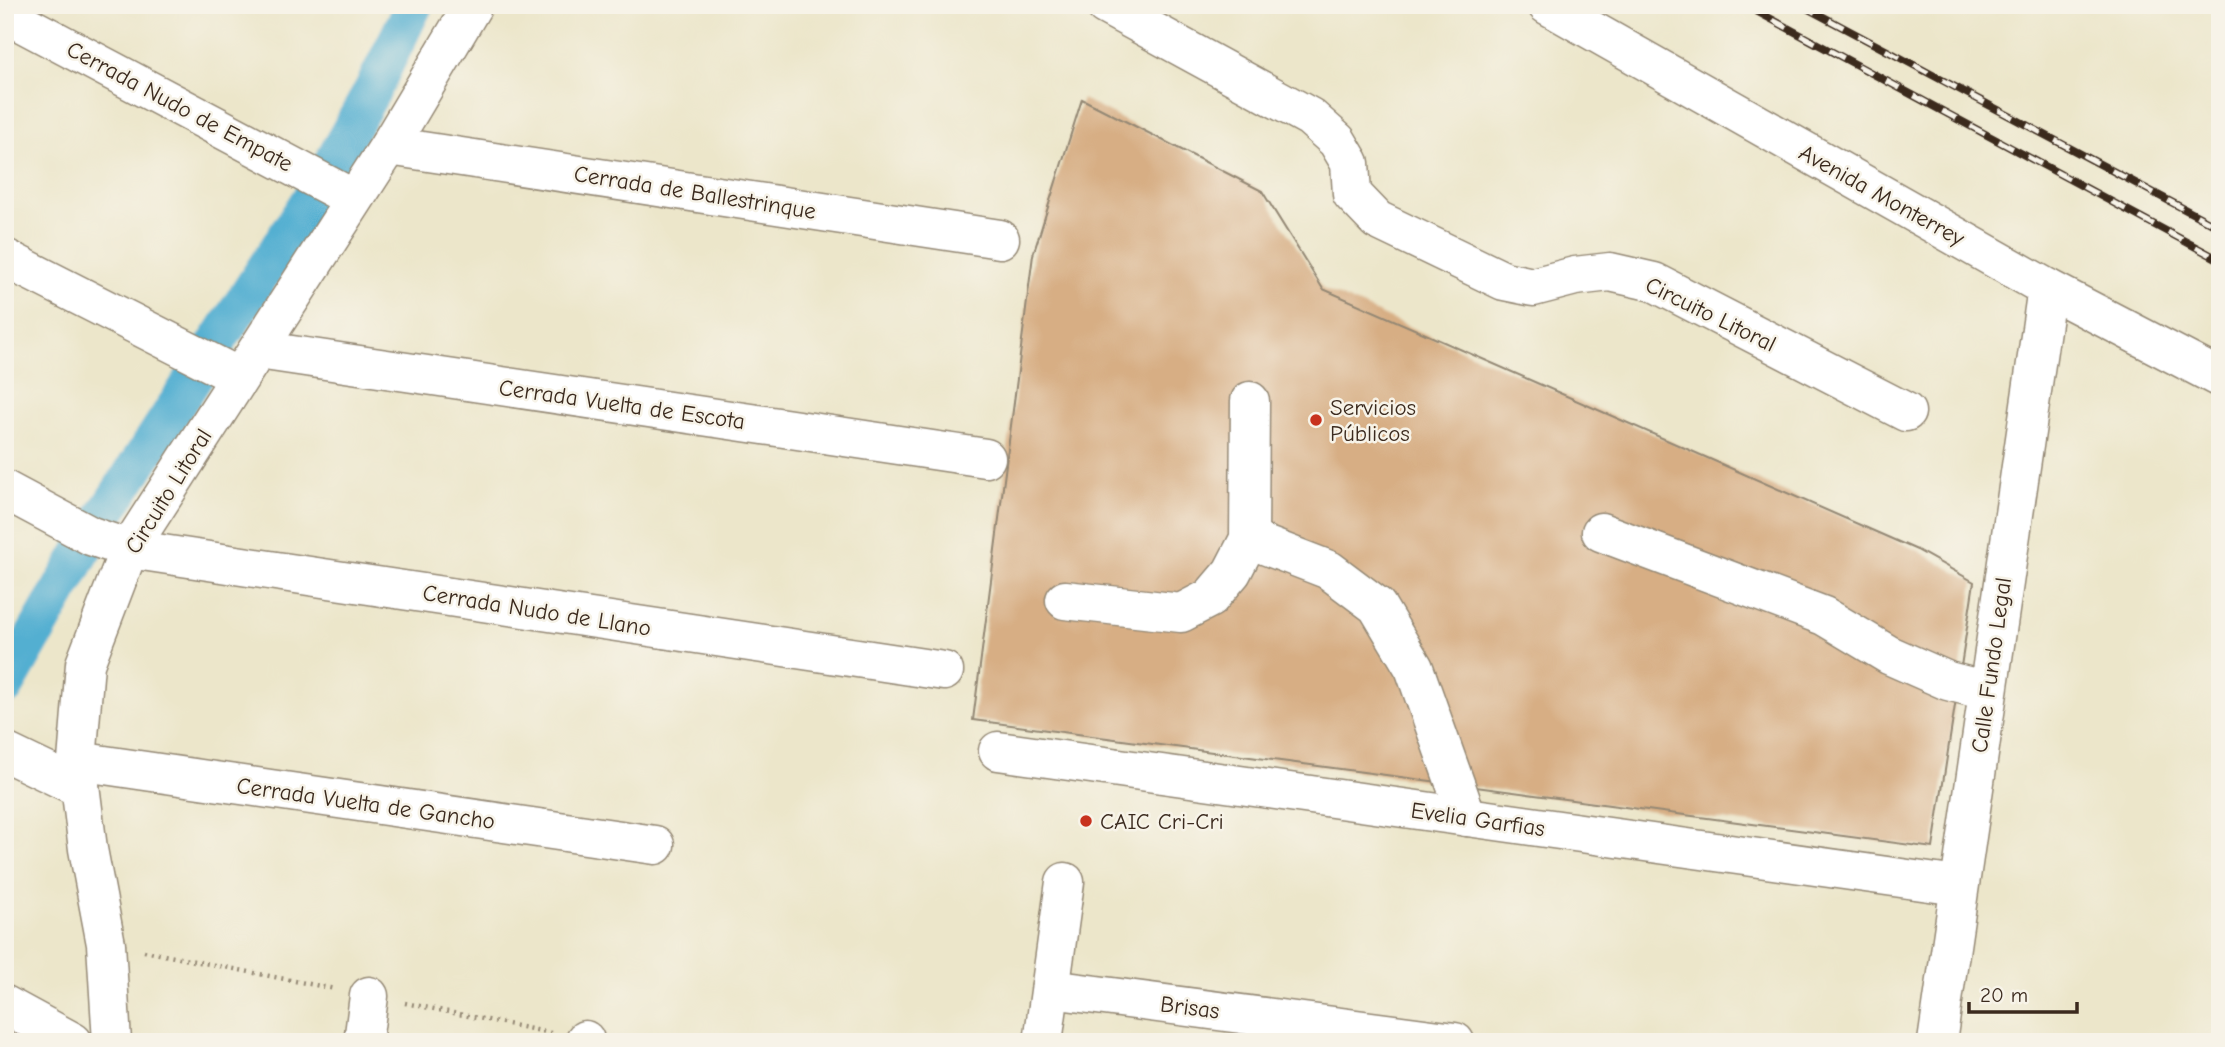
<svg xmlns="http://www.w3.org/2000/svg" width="2225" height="1047" viewBox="0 0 2225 1047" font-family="'Comic Neue',sans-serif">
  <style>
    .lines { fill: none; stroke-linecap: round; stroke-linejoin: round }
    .canal { stroke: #53afd1; stroke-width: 38 }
    .building { fill: #d7ae84 }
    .minor-casing { stroke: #948874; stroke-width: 41 }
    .path { stroke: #948874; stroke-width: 4.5; stroke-dasharray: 2 5; stroke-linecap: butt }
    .minor { stroke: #fff; stroke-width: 38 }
    .rail-casing { stroke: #3b2a1e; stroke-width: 8 }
    .rail { stroke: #f7f3e8; stroke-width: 5; stroke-dasharray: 16; stroke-linecap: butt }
    .poi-dot { fill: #c8321e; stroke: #f7f3e8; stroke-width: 2.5 }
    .labels { text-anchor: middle; stroke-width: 5; stroke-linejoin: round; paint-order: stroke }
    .street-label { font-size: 23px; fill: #3b2a1e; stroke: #f7f3e8 }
    .poi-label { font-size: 23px; fill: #3b2a1e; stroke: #f7f3e8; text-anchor: start }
  </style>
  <rect width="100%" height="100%" fill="#f7f3e8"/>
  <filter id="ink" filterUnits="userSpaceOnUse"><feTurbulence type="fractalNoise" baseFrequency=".0143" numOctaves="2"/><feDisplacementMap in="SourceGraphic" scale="14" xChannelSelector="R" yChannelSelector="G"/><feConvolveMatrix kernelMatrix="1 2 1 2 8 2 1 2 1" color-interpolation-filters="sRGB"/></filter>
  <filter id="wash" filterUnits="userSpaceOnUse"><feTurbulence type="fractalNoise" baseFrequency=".00686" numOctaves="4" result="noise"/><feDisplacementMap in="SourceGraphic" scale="28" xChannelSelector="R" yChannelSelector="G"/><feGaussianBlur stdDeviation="1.57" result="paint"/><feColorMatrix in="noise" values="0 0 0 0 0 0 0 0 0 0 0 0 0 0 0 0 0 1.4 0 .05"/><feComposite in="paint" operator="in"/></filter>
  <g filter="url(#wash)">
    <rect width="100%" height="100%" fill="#ece6ca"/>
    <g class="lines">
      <!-- canal -->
      <path class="canal" d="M5 687 91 536 322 181 372 91 414 5"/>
    </g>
    <g id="blocks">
      <!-- building -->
      <path class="building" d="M1082 99 1262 191 1323 289 1917 550 1974 582 1933 848 973 720 1033 255Z"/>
    </g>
  </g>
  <g filter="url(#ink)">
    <use href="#blocks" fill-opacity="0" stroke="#948874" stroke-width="2"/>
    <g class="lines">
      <defs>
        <g id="minor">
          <path d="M1105 5 1310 117 1337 141 1350 163 1352 194 1377 220 1504 281 1533 287 1575 276 1610 272 1654 282 1906 412"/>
          <path d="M1547 5 2047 288 2220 378"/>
          <path d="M5 14 354 199"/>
          <path d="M389 146 1000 239"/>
          <path d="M5 258 239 377"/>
          <path d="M258 350 986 458"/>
          <path d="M5 490 91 536 129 549 944 671"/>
          <path d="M1601 532 1824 616 1889 655 1948 681 1987 691"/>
          <path d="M1249 539 1329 570 1377 606 1414 668 1467 817"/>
          <path d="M1065 600 1181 613 1210 598 1232 572 1249 539 1250 401"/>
          <path d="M998 751 1958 886"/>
          <path d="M5 752 80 788"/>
          <path d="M77 761 655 845"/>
          <path d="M1051 989 1455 1042"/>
          <path d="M5 1005 73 1042"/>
          <path d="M112 1042 106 944 88 849 77 761 85 664 129 549 389 146 473 5"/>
          <path d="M363 1042 369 996"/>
          <path d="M585 1042V1040"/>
          <path d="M1043 1042 1065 882"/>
          <path d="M1937 1042 2047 288"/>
        </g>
      </defs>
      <!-- minor casing -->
      <use href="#minor" class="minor-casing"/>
      <!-- path -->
      <g class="path">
        <path d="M144 951 335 989"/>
        <path d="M405 1003 551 1033"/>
      </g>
      <!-- minor -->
      <use href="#minor" class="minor"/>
      <defs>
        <g id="rail">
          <path d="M1745 5 2220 260"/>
          <path d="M1801 5 2220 228"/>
        </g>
      </defs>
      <!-- rail casing -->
      <use href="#rail" class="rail-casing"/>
      <!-- rail -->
      <use href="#rail" class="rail"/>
    </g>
  </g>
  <!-- markers -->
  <g class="poi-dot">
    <circle cx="1316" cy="420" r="7"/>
    <circle cx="1086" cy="821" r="7"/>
  </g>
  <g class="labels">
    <!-- street labels -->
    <g class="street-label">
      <text transform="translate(180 106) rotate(28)" y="8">Cerrada Nudo de Empate</text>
      <text transform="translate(695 192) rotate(9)" y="8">Cerrada de Ballestrinque</text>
      <text transform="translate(1882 195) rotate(29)" y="8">Avenida Monterrey</text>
      <text transform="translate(1711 314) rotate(26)" y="8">Circuito Litoral</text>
      <text transform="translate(622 404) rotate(8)" y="8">Cerrada Vuelta de Escota</text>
      <text transform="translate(168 491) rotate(-58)" y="8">Circuito Litoral</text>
      <text transform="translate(537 610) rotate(9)" y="8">Cerrada Nudo de Llano</text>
      <text transform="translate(1991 665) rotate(-82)" y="8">Calle Fundo Legal</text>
      <text transform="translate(366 803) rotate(8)" y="8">Cerrada Vuelta de Gancho</text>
      <text transform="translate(1478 819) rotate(8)" y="8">Evelia Garfias</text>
      <text transform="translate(1190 1007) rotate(7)" y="8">Brisas</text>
    </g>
    <!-- poi labels -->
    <g class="poi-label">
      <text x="1330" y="415">Servicios<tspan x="1330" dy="26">Públicos</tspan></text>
      <text x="1100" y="829">CAIC Cri-Cri</text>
    </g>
  </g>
  <!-- margin -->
  <rect width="2225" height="1047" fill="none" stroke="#f7f3e8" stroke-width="28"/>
  <!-- scale -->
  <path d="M1969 1002v10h108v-10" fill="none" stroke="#3b2a1e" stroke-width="3.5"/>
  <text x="1980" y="1002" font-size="21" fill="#3b2a1e" stroke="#f7f3e8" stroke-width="5" paint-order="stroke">20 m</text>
</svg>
